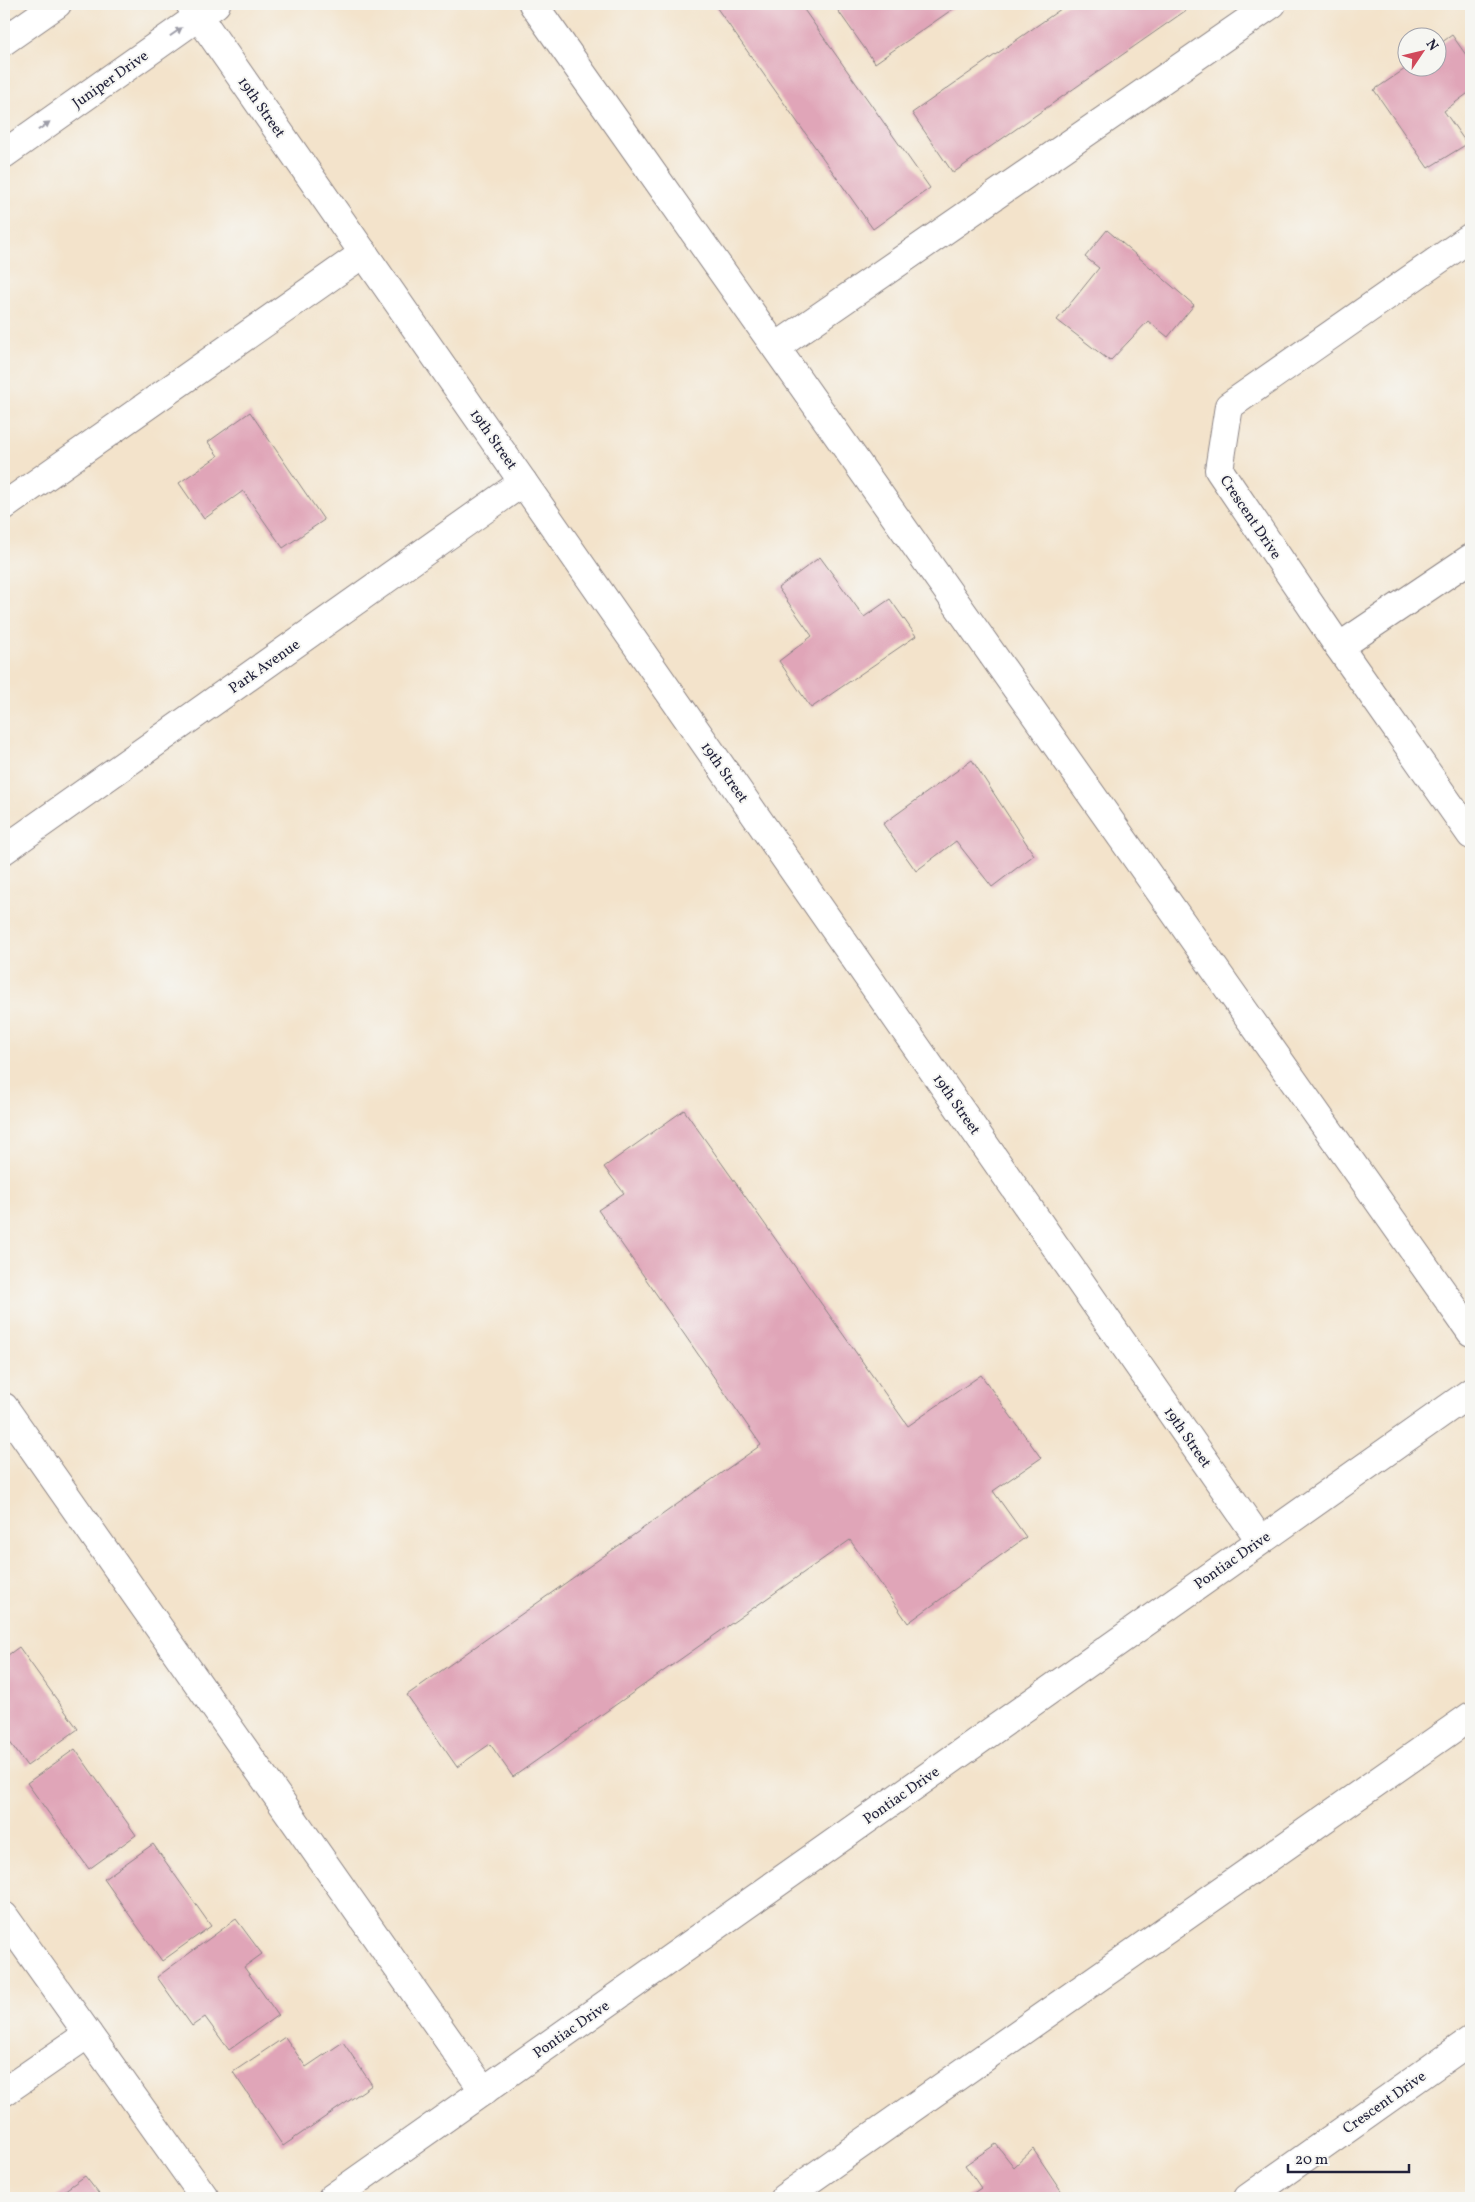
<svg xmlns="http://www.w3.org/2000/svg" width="1475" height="2202" viewBox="0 0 1475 2202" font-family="Vollkorn,serif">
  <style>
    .building { fill: #e0a5b8 }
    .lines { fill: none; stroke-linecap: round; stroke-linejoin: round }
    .minor-casing { stroke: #8a8283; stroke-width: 30 }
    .minor { stroke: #fff; stroke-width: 28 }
    .oneway { fill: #9c9ca7 }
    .labels { text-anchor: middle; stroke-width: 4; stroke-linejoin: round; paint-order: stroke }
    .street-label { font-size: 15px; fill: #22223b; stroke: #f6f6f2 }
  </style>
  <rect width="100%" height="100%" fill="#f6f6f2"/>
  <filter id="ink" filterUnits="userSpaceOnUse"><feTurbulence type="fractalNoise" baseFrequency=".02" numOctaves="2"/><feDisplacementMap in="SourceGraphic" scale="10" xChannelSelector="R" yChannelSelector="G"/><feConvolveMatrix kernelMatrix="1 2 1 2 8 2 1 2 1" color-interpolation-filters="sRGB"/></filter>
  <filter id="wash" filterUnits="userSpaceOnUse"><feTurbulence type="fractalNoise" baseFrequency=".0096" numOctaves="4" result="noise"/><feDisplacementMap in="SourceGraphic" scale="20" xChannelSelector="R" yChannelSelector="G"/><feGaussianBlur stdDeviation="1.12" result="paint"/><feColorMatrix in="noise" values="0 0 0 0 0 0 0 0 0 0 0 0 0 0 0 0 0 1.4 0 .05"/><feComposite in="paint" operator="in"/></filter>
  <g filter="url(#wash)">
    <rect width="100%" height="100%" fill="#f3e3cb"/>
    <g id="blocks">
      <!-- building -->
      <g class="building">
        <path d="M714 4H800L930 188 873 229Z"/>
        <path d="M836 4H960L875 63 834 5Z"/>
        <path d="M1068 4H1195L953 173 912 113Z"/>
        <path d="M1452 35 1471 62V91L1444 111 1467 144 1428 168 1374 90 1408 67 1438 68V45Z"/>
        <path d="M1107 230 1194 305 1168 337 1148 321 1110 361 1057 320 1099 268 1085 257Z"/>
        <path d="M250 412 324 520 283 548 243 491 204 519 179 483 218 456 208 442Z"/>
        <path d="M820 557 864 617 890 599 916 636 811 708 779 661 812 636 778 588Z"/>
        <path d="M972 760 1034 855 992 887 956 841 916 871 883 824Z"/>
        <path d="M684 1110 908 1426 981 1375 1041 1458 993 1491 1026 1537 908 1623 850 1540 513 1777 490 1744 457 1767 407 1695 761 1445 598 1210 624 1193 604 1167Z"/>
        <path d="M19 1647 78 1729 27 1766 4 1734V1658Z"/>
        <path d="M75 1749 136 1835 89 1869 27 1783Z"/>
        <path d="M153 1844 211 1926 162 1961 104 1879Z"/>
        <path d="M236 1919 262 1954 244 1967 278 2015 229 2050 205 2017 192 2026 157 1977Z"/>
        <path d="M285 2037 306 2067 343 2042 372 2085 283 2146 233 2072Z"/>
        <path d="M996 2144 1014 2167 1033 2149 1066 2198H966L981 2188 965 2165Z"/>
        <path d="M85 2176 102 2198H54Z"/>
      </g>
    </g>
  </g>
  <g filter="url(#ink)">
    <use href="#blocks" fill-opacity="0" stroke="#8a8283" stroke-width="1"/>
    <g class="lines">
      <defs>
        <g id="minor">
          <path d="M190 4 1260 1540"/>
          <path d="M533 4 1471 1332"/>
          <path d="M4 41 57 4"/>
          <path d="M4 154 216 4"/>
          <path d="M1471 237 1229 406 1219 470 1339 647 1471 835"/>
          <path d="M776 347 1272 4"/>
          <path d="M4 506 364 253"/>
          <path d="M1339 647 1471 558"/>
          <path d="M4 850 523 482"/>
          <path d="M4 1407 484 2091"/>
          <path d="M4 1916 205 2198"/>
          <path d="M4 2092 88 2034"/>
          <path d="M332 2198 1471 1392"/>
          <path d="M784 2198 1471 1716"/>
          <path d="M1248 2198 1471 2040"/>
        </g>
      </defs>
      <!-- minor casing -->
      <use href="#minor" class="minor-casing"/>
      <!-- minor -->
      <use href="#minor" class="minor"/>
    </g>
    <!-- one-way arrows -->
    <defs><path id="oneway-solid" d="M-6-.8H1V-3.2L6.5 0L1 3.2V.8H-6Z" transform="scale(1.25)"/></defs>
    <g class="oneway">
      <use href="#oneway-solid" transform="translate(176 32) rotate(-35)"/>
      <use href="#oneway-solid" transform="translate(44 126) rotate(-35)"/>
    </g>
  </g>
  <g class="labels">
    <!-- street labels -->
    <g class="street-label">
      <text transform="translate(110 79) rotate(-35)" y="5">Juniper Drive</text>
      <text transform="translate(262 107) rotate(55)" y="5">19th Street</text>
      <text transform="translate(494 439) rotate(55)" y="5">19th Street</text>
      <text transform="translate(1251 517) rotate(56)" y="5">Crescent Drive</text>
      <text transform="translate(264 666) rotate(-35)" y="5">Park Avenue</text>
      <text transform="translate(725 772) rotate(55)" y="5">19th Street</text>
      <text transform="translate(957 1104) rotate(55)" y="5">19th Street</text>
      <text transform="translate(1188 1437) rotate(55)" y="5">19th Street</text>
      <text transform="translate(1232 1560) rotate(-35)" y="5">Pontiac Drive</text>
      <text transform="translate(901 1795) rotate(-35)" y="5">Pontiac Drive</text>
      <text transform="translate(571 2029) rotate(-35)" y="5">Pontiac Drive</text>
      <text transform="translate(1384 2102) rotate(-35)" y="5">Crescent Drive</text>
    </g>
  </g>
  <!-- margin -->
  <rect width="1475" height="2202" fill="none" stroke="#f6f6f2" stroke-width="20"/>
  <!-- north arrow -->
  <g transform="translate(1422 52) rotate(55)"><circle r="24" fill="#f6f6f2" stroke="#a1a1a9"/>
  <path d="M0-4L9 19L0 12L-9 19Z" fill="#d1495b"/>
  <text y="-8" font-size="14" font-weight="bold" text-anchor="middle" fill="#22223b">N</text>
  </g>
  <!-- scale -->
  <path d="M1288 2164v8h121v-8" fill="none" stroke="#22223b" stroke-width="2.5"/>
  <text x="1295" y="2164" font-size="15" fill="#22223b" stroke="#f6f6f2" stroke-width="4" paint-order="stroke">20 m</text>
</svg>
